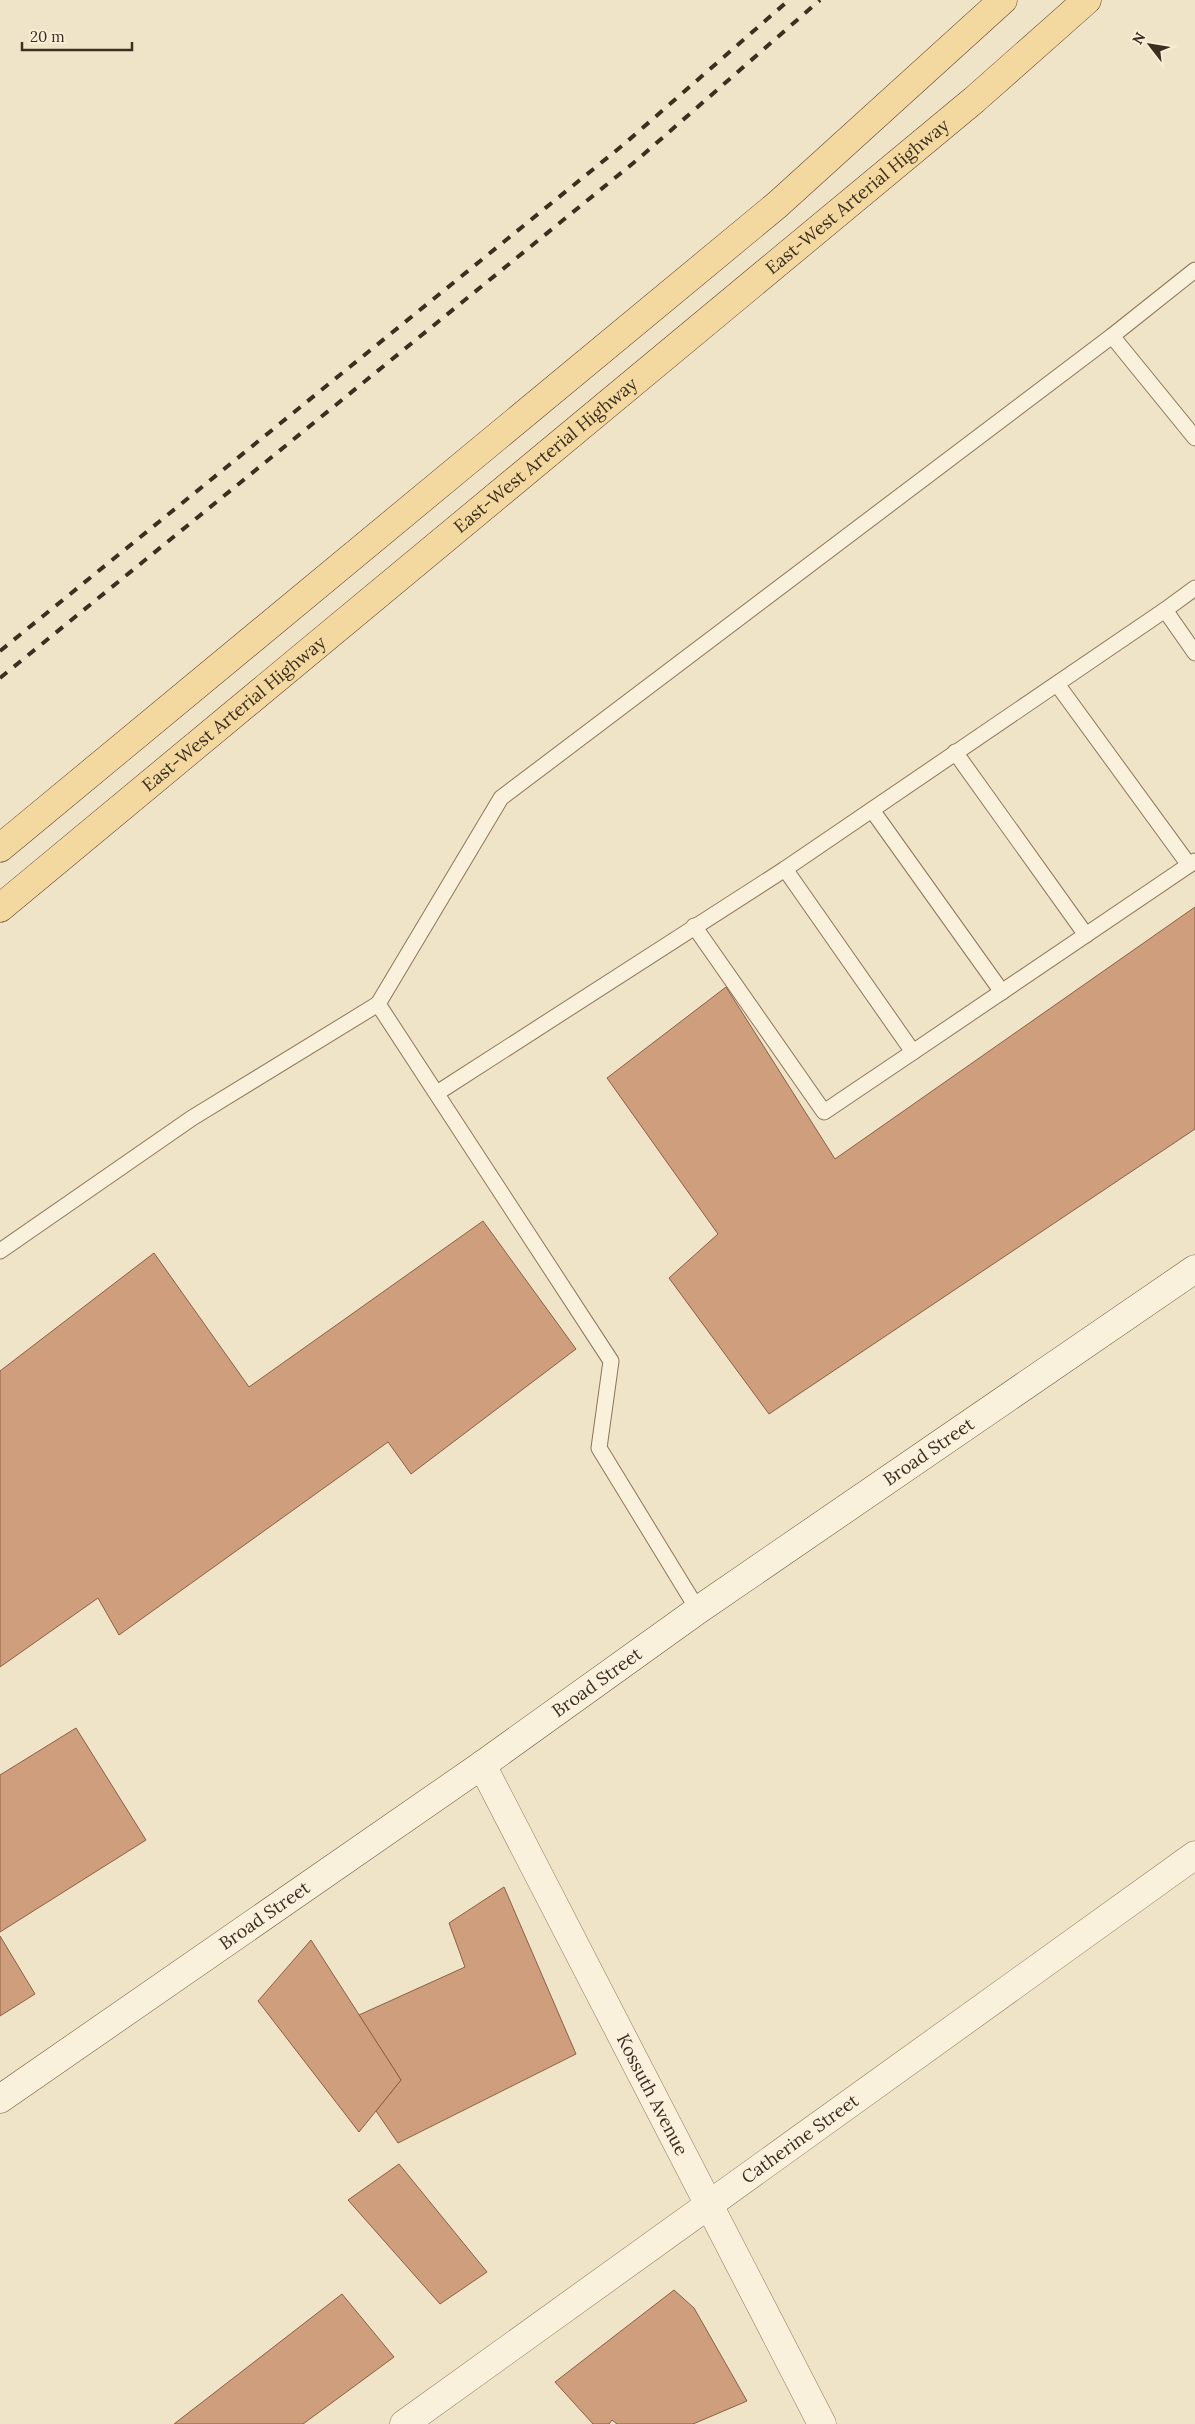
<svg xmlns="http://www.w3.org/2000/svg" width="1195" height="2424" viewBox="0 0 1195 2424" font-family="Lora,serif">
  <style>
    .building { fill: #cf9f7d; stroke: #8d5f41 }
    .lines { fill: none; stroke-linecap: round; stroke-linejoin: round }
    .service-casing { stroke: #8d765c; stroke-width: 17 }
    .minor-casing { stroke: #8d765c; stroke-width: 29 }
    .secondary-casing { stroke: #6f573f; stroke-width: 29 }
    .primary-casing { stroke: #5b4430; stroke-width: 29 }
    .service { stroke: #faf1dc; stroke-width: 15 }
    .minor { stroke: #faf1dc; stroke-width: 28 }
    .secondary { stroke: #faf1dc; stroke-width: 28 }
    .primary { stroke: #f3d9a0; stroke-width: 28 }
    .rail { stroke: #3d2e20; stroke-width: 4; stroke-dasharray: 9 9; stroke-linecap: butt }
    .labels { text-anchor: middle; stroke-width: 4; stroke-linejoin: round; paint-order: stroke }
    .street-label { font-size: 18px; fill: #3d2e20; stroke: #f7eed8 }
  </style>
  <rect width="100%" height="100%" fill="#f0e4c8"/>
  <!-- building -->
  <g class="building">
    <path d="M1195 907V1129L769 1414 669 1278 718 1234 607 1078 726 987 835 1159Z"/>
    <path d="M483 1221 576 1349 411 1474 388 1442 119 1635 98 1598 0 1667V1371L154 1253 249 1387Z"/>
    <path d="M76 1728 146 1840 0 1932V1775Z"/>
    <path d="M504 1887 576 2054 398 2143 376 2111 401 2080 359 2015 465 1967 449 1923Z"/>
    <path d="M0 1936 35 1994 0 2016Z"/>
    <path d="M311 1940 401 2080 359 2132 258 2001Z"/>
    <path d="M399 2164 487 2272 440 2304 348 2200Z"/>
    <path d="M674 2290 694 2308 747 2401 693 2424H617L612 2420 609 2424H593L555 2382Z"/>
    <path d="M342 2294 394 2357 303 2424H174Z"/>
  </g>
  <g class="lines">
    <defs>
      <g id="service">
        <path d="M1112 336 1195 438"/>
        <path d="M1165 610 1195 653"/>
        <path d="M1057 684 1189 865"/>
        <path d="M955 752 1086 935"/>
        <path d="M872 810 1002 992"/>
        <path d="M785 869 913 1052 1195 861"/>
        <path d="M694 926 824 1112 913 1052"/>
        <path d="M437 1093 785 869 1165 610 1195 588"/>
        <path d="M0 1251 192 1118 378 1004"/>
        <path d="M698 1610 599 1448 611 1361 378 1004 501 798 1112 336 1195 270"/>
      </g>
      <g id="minor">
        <path id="s1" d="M482 1765 822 2424"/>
        <path id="s2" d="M404 2424 1195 1855"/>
      </g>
      <g id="secondary">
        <path id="s3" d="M0 2099 482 1765 698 1610 1195 1269"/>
      </g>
      <g id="primary">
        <path d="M0 848 777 205 1003 0"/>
        <path id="s4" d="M0 908 974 100 1087 0"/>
      </g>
    </defs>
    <!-- service casing -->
    <use href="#service" class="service-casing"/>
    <!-- minor casing -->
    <use href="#minor" class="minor-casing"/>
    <!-- secondary casing -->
    <use href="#secondary" class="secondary-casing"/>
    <!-- primary casing -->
    <use href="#primary" class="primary-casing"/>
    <!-- service -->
    <use href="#service" class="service"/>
    <!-- minor -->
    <use href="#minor" class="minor"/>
    <!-- secondary -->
    <use href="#secondary" class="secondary"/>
    <!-- primary -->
    <use href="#primary" class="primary"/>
    <!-- rail -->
    <g class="rail">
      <path d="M0 651 623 145 789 0"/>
      <path d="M0 678 637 160 820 0"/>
    </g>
  </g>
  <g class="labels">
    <!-- street labels -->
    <g class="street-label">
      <text dy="6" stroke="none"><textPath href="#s4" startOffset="1114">East-West Arterial Highway</textPath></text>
      <text dy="6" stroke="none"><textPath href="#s4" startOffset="709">East-West Arterial Highway</textPath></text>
      <text dy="6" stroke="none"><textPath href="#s4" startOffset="304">East-West Arterial Highway</textPath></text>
      <text dy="6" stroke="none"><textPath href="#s3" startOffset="1132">Broad Street</textPath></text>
      <text dy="6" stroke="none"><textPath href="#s3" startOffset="728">Broad Street</textPath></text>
      <text dy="6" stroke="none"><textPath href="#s3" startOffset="322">Broad Street</textPath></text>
      <text dy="6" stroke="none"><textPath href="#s1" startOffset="371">Kossuth Avenue</textPath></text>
      <text dy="6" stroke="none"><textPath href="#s2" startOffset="488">Catherine Street</textPath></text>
    </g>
  </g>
  <!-- north arrow -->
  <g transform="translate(1150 45) rotate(301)" stroke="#f7eed8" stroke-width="4" paint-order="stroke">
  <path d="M0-4L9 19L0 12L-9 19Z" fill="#3d2e20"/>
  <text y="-8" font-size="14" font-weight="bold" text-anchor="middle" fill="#3d2e20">N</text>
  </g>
  <!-- scale -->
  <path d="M22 42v8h110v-8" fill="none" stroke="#3d2e20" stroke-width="2.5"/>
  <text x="30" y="42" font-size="15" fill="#3d2e20" stroke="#f7eed8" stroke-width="4" paint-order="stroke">20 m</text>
</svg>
